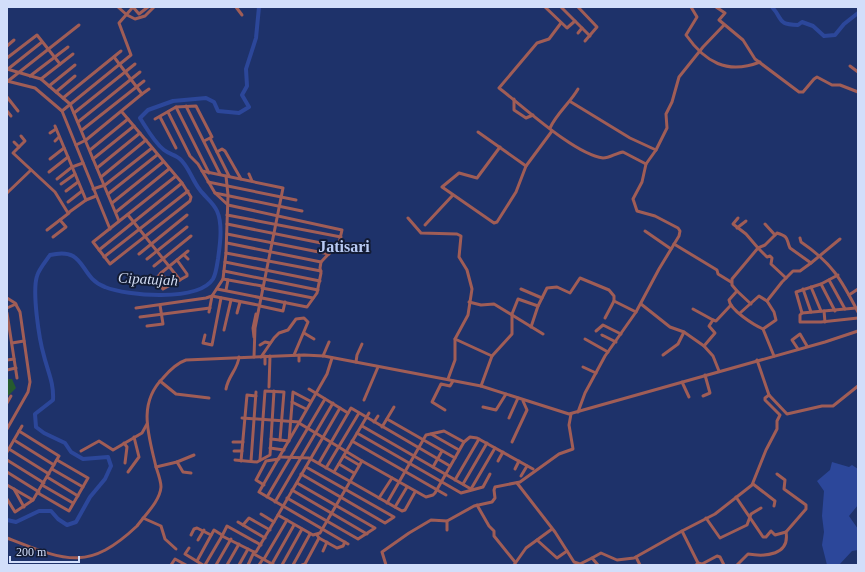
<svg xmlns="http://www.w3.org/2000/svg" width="865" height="572" viewBox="0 0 865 572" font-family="Georgia,serif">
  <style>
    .green { fill: #265b2e }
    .water { fill: #2c479a }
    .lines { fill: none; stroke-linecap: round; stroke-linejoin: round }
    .river { stroke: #2c479a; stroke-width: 4 }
    .minor { stroke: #a05d56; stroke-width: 3 }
    .labels { text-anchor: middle; stroke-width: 4; stroke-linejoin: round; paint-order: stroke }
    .water-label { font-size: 15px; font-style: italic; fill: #d4def5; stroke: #131c35 }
    .quarter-label { font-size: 16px; font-weight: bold; fill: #b9cbf4; stroke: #131c35 }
  </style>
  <rect width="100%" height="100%" fill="#1e326a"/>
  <!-- green -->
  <path class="green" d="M7 379H12L16 388 9 395H7Z"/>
  <!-- water -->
  <path class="water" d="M832 462 849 467 852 465 858 469V505L849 516 858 529V550L852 551 839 565H827L822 545 824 532 822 516 824 491 817 481 830 470Z"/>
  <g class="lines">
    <!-- river -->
    <g class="river">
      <path d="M772 7C784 20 776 24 798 25L802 22 813 26 824 36 835 35 844 24 858 13"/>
      <path d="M7 520 16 522 39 511H51L58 519 67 525 76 522 90 497 105 479 111 466 108 457 83 459 71 452 65 443 44 433 36 427 35 414 53 400C54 383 48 372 44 356 39 339 32 292 37 276 39 269 46 261 50 255 87 246 78 277 105 287 127 296 198 302 213 279 216 274 217 265 218 259 220 245 223 224 217 211 213 202 205 197 200 190 192 180 189 167 180 159 176 155 169 154 164 150 154 142 147 129 140 118L148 110 173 101 206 98 214 102 218 111 239 113 249 107 242 95 247 86 246 69 256 38 259 7"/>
    </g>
    <!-- minor -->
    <g class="minor">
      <path d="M118 7 127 15 135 19 145 16 154 7"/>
      <path d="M133 7 139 14 148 7"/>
      <path d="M236 7 242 15"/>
      <path d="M545 7 567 28 575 21"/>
      <path d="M561 7 590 36"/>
      <path d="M578 7 597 27 585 41"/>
      <path d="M691 7 697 17 686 35C705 62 727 75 760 62"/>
      <path d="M716 7 725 13 719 20 743 40 755 59 799 92H803L814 79 817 77 832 85H840L858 92"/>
      <path d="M561 23 549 39 537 43 499 88C524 107 574 154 603 158 610 158 616 153 623 152L646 164"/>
      <path d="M578 33 582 28"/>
      <path d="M7 46 14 40"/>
      <path d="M7 58 37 35 60 64"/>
      <path d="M850 66 858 72"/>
      <path d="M7 69 41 79 70 104 119 221"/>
      <path d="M8 69 42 42"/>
      <path d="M30 76 68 47"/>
      <path d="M41 79 73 54"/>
      <path d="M7 81 35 88 62 111 110 229"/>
      <path d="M8 81 79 25"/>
      <path d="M49 86 75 65"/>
      <path d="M56 92 75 76"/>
      <path d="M142 94 149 89"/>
      <path d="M7 97 18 111"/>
      <path d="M63 98 121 51"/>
      <path d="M514 99V110L526 118 533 115"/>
      <path d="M571 102 630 138 656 150"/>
      <path d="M186 106 220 174"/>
      <path d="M176 107 209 173"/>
      <path d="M7 111 11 116"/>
      <path d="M62 111 131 55 119 23 133 7"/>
      <path d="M122 112 182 183 191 197 190 201 110 264 93 242 176 176"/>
      <path d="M168 112 190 156 198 164 215 193 228 205 342 230 339 243 321 262 320 268 321 273 317 293 307 307 217 289"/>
      <path d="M74 113 135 64"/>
      <path d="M160 117 176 148"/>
      <path d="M155 119 176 107 196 106 212 137 204 141"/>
      <path d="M78 122 140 72"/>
      <path d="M55 126 86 200"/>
      <path d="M550 128C557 113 570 103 578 89"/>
      <path d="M82 130 144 81"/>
      <path d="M478 132 526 166"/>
      <path d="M50 133 56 129"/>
      <path d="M21 136 25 141 13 153 55 192 68 213 86 200 96 196"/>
      <path d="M210 138 229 176"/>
      <path d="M55 141 59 137"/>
      <path d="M14 142 19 147"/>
      <path d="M76 145 86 140 142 94 114 57"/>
      <path d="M500 147 477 178 459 173 442 187 494 223 497 222 516 192 526 166 552 131"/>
      <path d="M90 150 128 119"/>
      <path d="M217 152 222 149 225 151 241 179"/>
      <path d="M50 159 64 148"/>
      <path d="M93 159 134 126"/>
      <path d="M97 168 140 133"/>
      <path d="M202 171 283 188 255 328 254 357"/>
      <path d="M49 172 68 157"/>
      <path d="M249 174 252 181"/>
      <path d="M101 177 146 140"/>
      <path d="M57 179 72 167 83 163"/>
      <path d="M208 182 296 200"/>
      <path d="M61 184 75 174"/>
      <path d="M93 189 105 185 152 148"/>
      <path d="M66 191 78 182"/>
      <path d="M7 193 31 170"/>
      <path d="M215 193 302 211"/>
      <path d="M108 194 157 155"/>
      <path d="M68 202 82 191"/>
      <path d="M112 203 163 162"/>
      <path d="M116 212 169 169"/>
      <path d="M128 215 180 280"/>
      <path d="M227 215 341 237"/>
      <path d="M408 218 421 233 457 234 461 236 459 257 467 270 472 289 468 315 455 339V360L448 379"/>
      <path d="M738 218 733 224 746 234 758 248"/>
      <path d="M227 224 336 246"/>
      <path d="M765 224 775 235 777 233C790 237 786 240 790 248L811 263 840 239"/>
      <path d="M425 225 453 195"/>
      <path d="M737 228 746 221"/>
      <path d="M47 230 69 213"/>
      <path d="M645 231 671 249"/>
      <path d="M227 234 329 254"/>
      <path d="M53 237 66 227 60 220"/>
      <path d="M800 238 801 242C832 263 841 279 858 312"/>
      <path d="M227 243 321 262"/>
      <path d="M674 244 717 270 718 274 731 282"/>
      <path d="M758 248 767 257 770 256 772 258 771 264 786 278"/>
      <path d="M99 250 182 183"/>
      <path d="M226 253 321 271"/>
      <path d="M139 254 187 215"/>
      <path d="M184 255 188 259"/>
      <path d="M104 257 188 191"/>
      <path d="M147 259 187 227"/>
      <path d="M225 262 320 281"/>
      <path d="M154 266 191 236"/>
      <path d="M224 271 318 290"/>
      <path d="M161 273 155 280 163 289 187 276V274L177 260"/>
      <path d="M838 275 821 284 796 292 802 313 800 315V322H821L858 318"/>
      <path d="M223 279 262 286"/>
      <path d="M829 280 845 309"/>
      <path d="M821 284 835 311"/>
      <path d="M171 285 161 273 188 251"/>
      <path d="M811 287 821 311"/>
      <path d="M262 288 313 298"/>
      <path d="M521 289 542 298"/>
      <path d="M803 289 811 312"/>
      <path d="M226 290 228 280"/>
      <path d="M737 291 751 304"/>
      <path d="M849 295 858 289"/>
      <path d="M7 298 15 303 20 312 30 382 28 392 7 429"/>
      <path d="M469 302 481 305 494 304 543 334"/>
      <path d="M641 304 670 327 684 332 704 346 713 356 719 371"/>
      <path d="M260 306 283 311 285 302"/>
      <path d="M7 308 16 304"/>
      <path d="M136 308 206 298 212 296 258 305"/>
      <path d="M693 309 713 320 709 326 715 333 704 346"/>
      <path d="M824 311 825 322"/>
      <path d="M209 312 212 296 223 279 226 253 228 195 226 176"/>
      <path d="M7 313 17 378"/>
      <path d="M237 313 240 302"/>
      <path d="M740 313 759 296 767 301"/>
      <path d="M802 313 856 308"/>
      <path d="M140 317 210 308"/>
      <path d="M605 318 614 301"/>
      <path d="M713 320 716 321 731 305"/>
      <path d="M147 326 163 324 160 305"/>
      <path d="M531 327 538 306 547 288 557 287 570 293 580 278 609 290 614 296V301L636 312"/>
      <path d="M763 329C754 325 730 310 729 300L737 291 732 285V279L758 248 765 245 775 235"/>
      <path d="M224 330 231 300"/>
      <path d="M596 331 603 325 621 334"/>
      <path d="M304 333 314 339"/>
      <path d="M205 335 203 343 212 345 221 298"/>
      <path d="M602 335 616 342"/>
      <path d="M254 337 253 328 256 314"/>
      <path d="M455 339 492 356"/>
      <path d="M585 339 608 352"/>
      <path d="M12 343 24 341"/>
      <path d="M260 345 265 342 270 343"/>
      <path d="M798 349 792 340 800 334 807 346"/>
      <path d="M663 355 678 344 684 332"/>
      <path d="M323 356 329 342"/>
      <path d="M774 356 763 329 776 320 774 312 767 301 782 282 793 271H800L811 263"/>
      <path d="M261 357 274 338 279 333 288 330 296 319 304 318 308 322 294 355"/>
      <path d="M7 360 14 359"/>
      <path d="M757 360 769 395 787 414 822 406H833L858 386"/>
      <path d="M299 361V355"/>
      <path d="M356 362 357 355 362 344"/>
      <path d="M265 364V356"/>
      <path d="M583 367 596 373"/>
      <path d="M7 370 16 368"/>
      <path d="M160 381 176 394 209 398"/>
      <path d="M682 382 689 397"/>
      <path d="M481 386 492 356 512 334V314L518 299 538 306"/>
      <path d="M269 387 270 356"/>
      <path d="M226 389C228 376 238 369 239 357"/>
      <path d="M309 389 348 413"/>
      <path d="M703 396 710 393 705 375"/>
      <path d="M364 400 378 367"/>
      <path d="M292 402 306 409"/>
      <path d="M7 403 11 396"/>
      <path d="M483 407 496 410 506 394"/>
      <path d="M445 410 432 402 441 384 450 386 453 381"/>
      <path d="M578 412 585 393 605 356 636 312 659 269 679 236 680 231 678 228 655 216 637 211 633 199 642 182 646 164 656 150 667 128 666 114 672 102 679 77 703 47 724 25"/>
      <path d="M242 418 299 422"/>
      <path d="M509 418 518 398"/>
      <path d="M387 419 455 458"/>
      <path d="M374 422 378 416"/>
      <path d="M299 423 259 492 348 544"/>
      <path d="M362 426 471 489 495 448"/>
      <path d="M382 427 394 407"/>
      <path d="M357 433 461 493 483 487 490 474"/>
      <path d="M431 434 459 450"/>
      <path d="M271 439 289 441 293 392 310 401"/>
      <path d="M14 440 54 465"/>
      <path d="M352 441 446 495"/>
      <path d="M233 442H243"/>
      <path d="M512 442 527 410 523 401"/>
      <path d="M124 443 127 447 125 463"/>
      <path d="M270 448 284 450"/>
      <path d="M9 449 49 474"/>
      <path d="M81 451 99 441 113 450 142 433 147 424"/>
      <path d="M234 451H242"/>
      <path d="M7 452 22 426"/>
      <path d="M344 456 359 465"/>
      <path d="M280 457 309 458 402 511 405 510 415 492"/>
      <path d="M7 460 44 483"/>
      <path d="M235 460 257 462 270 455 274 391"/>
      <path d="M260 460 265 391 284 392 280 440"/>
      <path d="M241 461 247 395 256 396"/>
      <path d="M251 461 256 392"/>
      <path d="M362 461 426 497 433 495 435 493 464 442 470 437 477 438 533 469"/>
      <path d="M498 461 503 452"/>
      <path d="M177 462 194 455"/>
      <path d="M319 463 351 408 450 466"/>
      <path d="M339 464 354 473"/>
      <path d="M156 467 177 462 183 472 191 473"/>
      <path d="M433 467 442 451"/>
      <path d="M326 468 359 413"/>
      <path d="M52 469 83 487"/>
      <path d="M515 469 519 461"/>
      <path d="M7 472 39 492"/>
      <path d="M128 472 139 457 134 437"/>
      <path d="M334 472 369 413"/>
      <path d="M301 474 385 523 394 517 306 467"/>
      <path d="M521 476 527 466"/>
      <path d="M47 477 78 496"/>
      <path d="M455 480 479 439"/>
      <path d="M517 483 555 532 574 562 580 564 592 558 598 565"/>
      <path d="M463 484 487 443"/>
      <path d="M753 484 775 501 774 506"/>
      <path d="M7 485 33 500"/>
      <path d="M42 485 73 503"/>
      <path d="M264 485 256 480 266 461 279 459"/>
      <path d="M14 489 24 507"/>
      <path d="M292 490 367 534"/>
      <path d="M38 493 69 511 88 478 57 460"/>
      <path d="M267 497 325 399"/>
      <path d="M736 497 763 537H766L771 531 775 535 786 532"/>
      <path d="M287 498 358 539 375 528 297 483"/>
      <path d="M379 498 392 478"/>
      <path d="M7 499 15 512 33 500 59 456 19 431"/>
      <path d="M275 502 333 403"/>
      <path d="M387 503 426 435 444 431 464 442"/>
      <path d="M477 505 489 526 494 531V536L515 562"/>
      <path d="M395 507 407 487"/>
      <path d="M261 514 274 522"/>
      <path d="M278 515 340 408"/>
      <path d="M143 518 161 526 165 539 176 549"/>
      <path d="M706 518 720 538 747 525 751 514 761 508"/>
      <path d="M447 521V530"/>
      <path d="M238 522 265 538"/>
      <path d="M243 525 249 518 270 530"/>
      <path d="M191 535 194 529 197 528 211 535"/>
      <path d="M222 536 227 526 261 545"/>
      <path d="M7 538C66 561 88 572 137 526 145 515 160 501 161 487 161 481 158 473 156 467 149 436 137 404 163 378 169 371 177 363 186 360L304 355 324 356 481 386 569 414 825 342 858 331"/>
      <path d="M319 538 337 548 343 546 345 542"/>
      <path d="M198 540 204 530"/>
      <path d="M537 540 552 529"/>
      <path d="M189 548 185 554 203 565"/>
      <path d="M323 551 327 542"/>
      <path d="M254 554 274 565"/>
      <path d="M636 557 640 565"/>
      <path d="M592 558 601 553 617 560 634 558 682 531"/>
      <path d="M264 559 287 520"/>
      <path d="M197 561 214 530 222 535"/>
      <path d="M698 563 702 564 717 556 720 557 724 565"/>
      <path d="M272 564 294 525"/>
      <path d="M171 565 175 559 186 565"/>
      <path d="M205 565 222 536 254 552H256L278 515 313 535 320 533 362 461 299 423 327 374 332 358"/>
      <path d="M216 565 231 539"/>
      <path d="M227 565 239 544"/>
      <path d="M239 565 248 549"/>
      <path d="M248 565 254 552"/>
      <path d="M259 565 263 559"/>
      <path d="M282 565 302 529"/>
      <path d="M293 565 310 534"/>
      <path d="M302 565 305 564 319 538 317 535"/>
      <path d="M386 565 382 552 409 533 431 520 447 521 474 506 492 502 495 498 494 490 495 487 520 482 559 454 573 449 569 425 571 414"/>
      <path d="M514 565 526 548 537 540 557 558 567 551"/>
      <path d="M696 565 698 563 682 531 715 514 752 485 766 450 777 429V421L780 415 765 400V398L769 395"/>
      <path d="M737 565 748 554C766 557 790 555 786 532L806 509V505L784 489 785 480 777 474"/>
    </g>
  </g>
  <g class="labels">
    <!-- water labels -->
    <g class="water-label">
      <text transform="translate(148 279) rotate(3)" y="5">Cipatujah</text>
    </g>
    <!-- quarter labels -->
    <g class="quarter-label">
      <text x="344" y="252">Jatisari</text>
    </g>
  </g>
  <!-- border -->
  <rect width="865" height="572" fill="none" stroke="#d2defa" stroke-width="16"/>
  <!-- scale -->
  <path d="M10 556v6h69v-6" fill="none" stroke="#d2defa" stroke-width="2"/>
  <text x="16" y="556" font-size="12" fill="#d2defa" stroke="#131c35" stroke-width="3" paint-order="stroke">200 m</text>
</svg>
